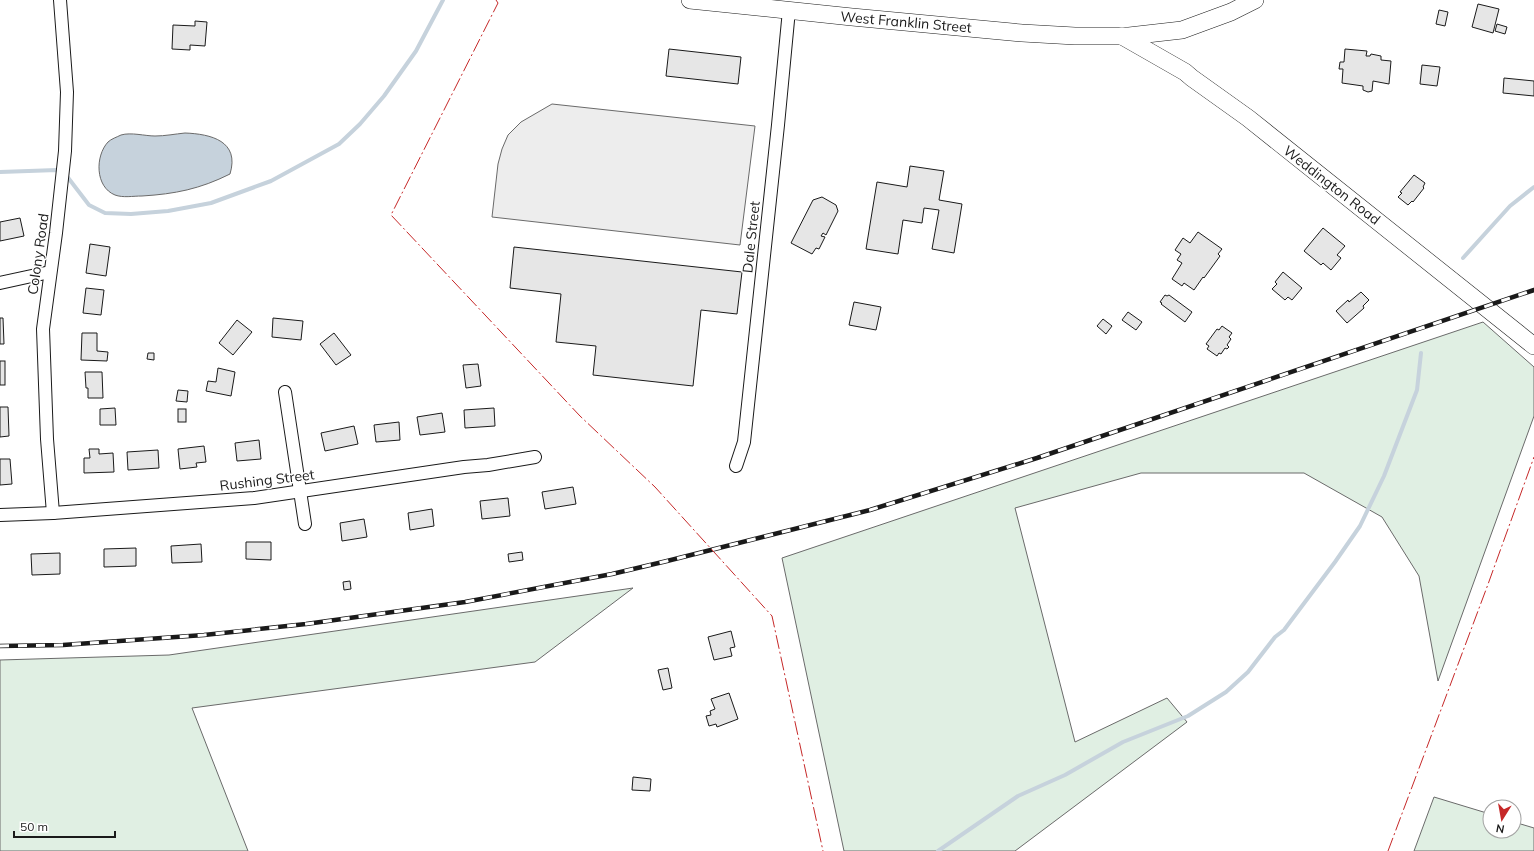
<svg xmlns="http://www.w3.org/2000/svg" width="1534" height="851" viewBox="0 0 1534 851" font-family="Mulish,sans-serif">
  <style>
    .green { fill: #e0efe3; stroke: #6a6a6a }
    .parking { fill: #ededed; stroke: #6a6a6a }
    .water { fill: #c6d2dc; stroke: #6a6a6a }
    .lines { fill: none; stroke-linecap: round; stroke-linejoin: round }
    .stream { stroke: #c6d2dc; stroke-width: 4 }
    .building { fill: #e6e6e6; stroke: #1a1a1a }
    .minor-casing { stroke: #1a1a1a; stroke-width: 14 }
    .secondary-casing { stroke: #1a1a1a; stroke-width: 18 }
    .minor { stroke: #fff; stroke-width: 12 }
    .secondary { stroke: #fff; stroke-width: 17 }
    .rail-casing { stroke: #1a1a1a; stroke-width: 4.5 }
    .rail { stroke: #fff; stroke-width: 3; stroke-dasharray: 9; stroke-linecap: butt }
    .power { stroke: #c62828; stroke-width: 1; stroke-dasharray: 14 3 2 3; stroke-linecap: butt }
    .labels { text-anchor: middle; stroke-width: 3; stroke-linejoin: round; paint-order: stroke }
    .street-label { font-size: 14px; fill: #1a1a1a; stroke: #fff }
  </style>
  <rect width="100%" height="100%" fill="#fff"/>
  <!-- green -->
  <g class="green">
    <path d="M1483 322 1534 367V416L1438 681 1419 576 1382 517 1304 473H1141L1015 508 1075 742 1167 698 1187 722 1015 851H844L782 558Z"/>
    <path d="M633 588 535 662 192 708 248 851H0V660L169 655Z"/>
    <path d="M1434 797 1490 814V831H1514V822L1534 828V851H1414Z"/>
  </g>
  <!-- parking -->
  <path class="parking" d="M552 104 755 126 740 245 492 217 498 164 502 149 508 135 521 122Z"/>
  <!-- water -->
  <path class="water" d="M185 133C211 134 240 141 230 174 200 189 175 194 142 196 133 196 123 198 115 195 95 187 95 156 108 142 111 139 117 137 121 135 131 132 145 136 155 136 165 136 175 134 185 133Z"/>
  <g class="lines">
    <!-- stream -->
    <g class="stream">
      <path d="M0 172 57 170 66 175 89 205 105 213 131 214 168 211 211 203 271 181 339 144 360 124 384 96 416 51 443 0"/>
      <path d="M1463 258 1510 206 1534 187"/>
      <path d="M938 851 1018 796 1065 775 1123 742 1188 716 1226 692 1248 672 1275 637 1284 630 1335 562 1360 526 1384 476 1417 390 1421 353"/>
    </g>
  </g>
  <!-- building -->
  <g class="building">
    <path d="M1478 4 1499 9 1493 33 1472 27Z"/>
    <path d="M1439 10 1448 12 1445 26 1436 24Z"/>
    <path d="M195 21 207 22 205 46 190 45V50L172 49 173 25 195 26Z"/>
    <path d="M1497 24 1507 27 1505 34 1495 31Z"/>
    <path d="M669 49 741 57 738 84 666 76Z"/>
    <path d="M1345 49 1367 51 1366 56H1370L1371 54 1381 56V60L1391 61 1389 84 1373 81 1372 91 1368 92 1363 90V86L1342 83 1343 69H1339L1340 62H1344Z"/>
    <path d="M1422 65 1440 67 1437 86 1420 84Z"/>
    <path d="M1504 78 1534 81V96L1503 93Z"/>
    <path d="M910 166 944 171 939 200 962 204 954 253 932 249 939 210 924 208 922 223 903 220 898 254 866 249 877 182 907 187Z"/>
    <path d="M1414 175 1425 183 1423 187 1424 188 1413 202 1412 201 1408 205 1398 197 1402 193 1400 192Z"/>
    <path d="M822 197 836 205 838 211 826 235 823 233 821 236 825 237 819 249 816 248 812 254 791 243 813 200Z"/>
    <path d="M20 218 24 236 0 241V222Z"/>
    <path d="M1323 228 1345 246 1337 255 1341 258 1331 270 1323 263 1321 265 1304 251Z"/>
    <path d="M1198 232 1222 249 1218 254 1220 256 1204 278 1203 277 1194 290 1184 283 1182 286 1172 279 1182 263 1177 260 1181 254 1175 250 1183 238 1190 243Z"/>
    <path d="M90 244 110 247 106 276 86 273Z"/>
    <path d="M514 247 742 272 737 314 701 310 693 386 593 375 596 346 556 342 561 294 510 288Z"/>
    <path d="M1283 272 1302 288 1292 300 1288 297 1285 300 1272 289 1277 284 1275 282Z"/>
    <path d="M86 288 104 290 101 315 83 313Z"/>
    <path d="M1361 292 1369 300 1363 306 1364 308 1347 323 1336 311 1348 300 1349 302Z"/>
    <path d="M1165 295 1167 296 1169 295 1192 312 1185 322 1161 304 1162 303 1160 302Z"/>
    <path d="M854 302 881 307 876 330 849 325Z"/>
    <path d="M1128 312 1142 322 1136 330 1122 320Z"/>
    <path d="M0 318H3L4 344H0Z"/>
    <path d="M273 318 303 321 301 340 272 337Z"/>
    <path d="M1103 319 1112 326 1106 334 1097 326Z"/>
    <path d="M237 320 252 332 233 355 219 343Z"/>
    <path d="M1222 326 1232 333 1229 337 1231 339 1227 345 1229 347 1227 349 1225 348 1221 354 1219 353 1217 356 1207 349 1209 346 1206 344 1217 329 1219 330Z"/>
    <path d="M82 333H97V351L108 352 107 361 81 360Z"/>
    <path d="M334 333 351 355 336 365 320 344Z"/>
    <path d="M148 353H154V360L147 359Z"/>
    <rect x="0" y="361" width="5" height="24"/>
    <path d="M478 364 481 386 466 388 463 365Z"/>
    <path d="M218 368 235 372 231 396 206 391 208 381 216 382Z"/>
    <path d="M85 372H102L103 398H88V388H86Z"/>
    <path d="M178 390 188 391 187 402 176 401Z"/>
    <path d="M0 407H8L9 436 0 437Z"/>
    <path d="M115 408 116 425H100V409Z"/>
    <path d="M494 408 495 426 465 428 464 410Z"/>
    <rect x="178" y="409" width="8" height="13"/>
    <path d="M442 413 445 432 420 435 417 417Z"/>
    <path d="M399 422 400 440 376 442 374 425Z"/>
    <path d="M354 426 358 444 325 451 321 433Z"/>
    <path d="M259 440 261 459 237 461 235 443Z"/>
    <path d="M204 446 206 462 196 463 197 467 180 469 178 449Z"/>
    <path d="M89 449H99V454L113 453 114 472 84 473V458H90Z"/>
    <path d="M158 450 159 468 128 470 127 452Z"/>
    <path d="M0 459H10L12 484 0 485Z"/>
    <path d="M573 487 576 504 545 509 542 492Z"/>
    <path d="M508 498 510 516 482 519 480 501Z"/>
    <path d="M432 509 434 526 410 530 408 513Z"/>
    <path d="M364 519 367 537 342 541 340 523Z"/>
    <path d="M246 542H271V560L246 559Z"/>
    <path d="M201 544 202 562 172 563 171 546Z"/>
    <path d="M136 548V566L104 567V549Z"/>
    <path d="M522 552 523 560 509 562 508 554Z"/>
    <path d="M60 553V574L32 575 31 554Z"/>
    <path d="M350 581 351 589 344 590 343 582Z"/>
    <path d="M731 631 735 647 730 648 732 656 714 660 708 637Z"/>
    <path d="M668 668 672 688 663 690 658 670Z"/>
    <path d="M729 693 738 719 717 727 716 724 709 726 706 716 711 715 710 711 715 709 711 699Z"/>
    <path d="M633 777 651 779 650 791 632 790Z"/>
  </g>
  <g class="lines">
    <defs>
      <g id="minor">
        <path d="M0 283 50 272"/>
        <path d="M285 392 305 524"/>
        <path d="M736 466 744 442 778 125 789 10"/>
        <path d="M53 513 47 439 43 329 56 233 65 151 67 92 60 0"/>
        <path d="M0 515 53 513 254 498 464 467 488 465 535 457"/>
      </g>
      <g id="secondary">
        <path d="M690 0 852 17 1022 33 1075 36H1129L1182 30 1231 12 1255 0"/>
        <path d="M1122 36 1185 72 1192 78 1248 118 1534 346"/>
      </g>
    </defs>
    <!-- minor casing -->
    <use href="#minor" class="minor-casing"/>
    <!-- secondary casing -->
    <use href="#secondary" class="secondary-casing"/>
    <!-- minor -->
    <use href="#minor" class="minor"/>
    <!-- secondary -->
    <use href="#secondary" class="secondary"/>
    <defs>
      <path id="rail" d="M0 646 63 645 204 635 306 624 465 602 612 574 667 561 870 510 1037 458 1534 290"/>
    </defs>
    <!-- rail casing -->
    <use href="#rail" class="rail-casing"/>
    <!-- rail -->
    <use href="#rail" class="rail"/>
    <!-- power -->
    <g class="power">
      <path d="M496 0 498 3 391 215 580 416 655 487 772 616 823 851"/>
      <path d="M1388 851 1487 587 1534 457"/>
    </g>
  </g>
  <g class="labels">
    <!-- street labels -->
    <g class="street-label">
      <text transform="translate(906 22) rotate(5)" y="5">West Franklin Street</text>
      <text transform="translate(1332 185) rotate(38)" y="5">Weddington Road</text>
      <text transform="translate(751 237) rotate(-84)" y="5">Dale Street</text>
      <text transform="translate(38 254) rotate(-82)" y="5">Colony Road</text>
      <text transform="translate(267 480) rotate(-7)" y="5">Rushing Street</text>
    </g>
  </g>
  <!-- north arrow -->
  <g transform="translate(1502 819) rotate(191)"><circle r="19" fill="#ffffff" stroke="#a3a3a3"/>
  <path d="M0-3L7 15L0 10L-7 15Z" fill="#c62828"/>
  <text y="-6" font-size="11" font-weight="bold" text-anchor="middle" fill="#1a1a1a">N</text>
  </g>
  <!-- scale -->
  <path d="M14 831v6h101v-6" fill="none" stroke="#1a1a1a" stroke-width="2"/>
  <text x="20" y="831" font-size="12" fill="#1a1a1a" stroke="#ffffff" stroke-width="3" paint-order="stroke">50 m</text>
</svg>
